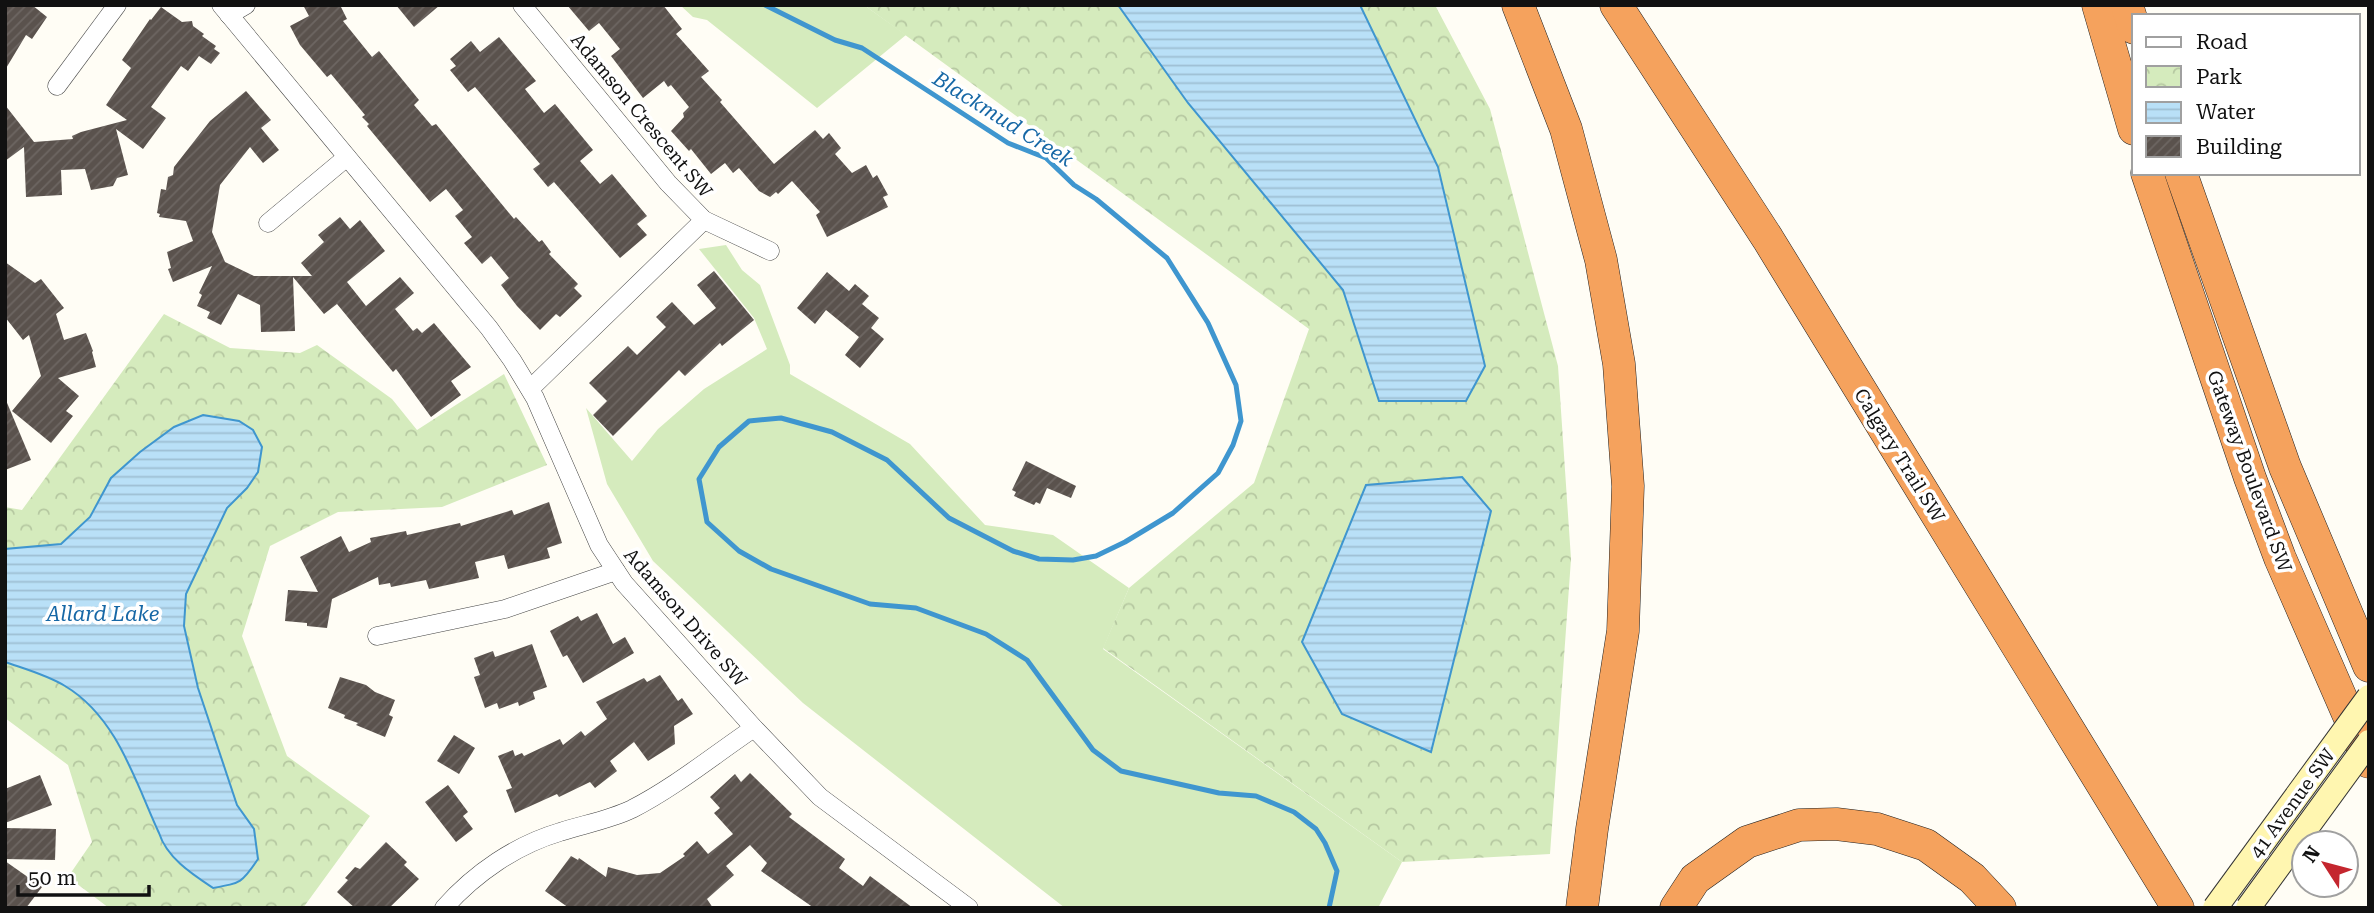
<svg xmlns="http://www.w3.org/2000/svg" width="2374" height="913" viewBox="0 0 2374 913" font-family="'Roboto Serif',serif">
  <style>
    .grass { fill: #d5ebbd }
    .park { fill: url(#park-crowns) }
    .water { fill: url(#water-rules); stroke: #3f96cf; stroke-width: 2 }
    .lines { fill: none; stroke-linecap: round; stroke-linejoin: round }
    .stream { stroke: #3f96cf; stroke-width: 5 }
    .building { fill: url(#building-hatch) }
    .street-casing { stroke: #444; stroke-width: 19 }
    .highway-casing { stroke: #222; stroke-width: 33 }
    .street { stroke: #fff; stroke-width: 18 }
    .highway { stroke: #f5a25d; stroke-width: 32 }
    .secondary-bridge-casing { stroke: #333; stroke-width: 26; stroke-linecap: butt }
    .secondary-bridge { stroke: #fff6b0; stroke-width: 24 }
    .labels { text-anchor: middle; stroke-width: 7; stroke-linejoin: round; paint-order: stroke }
    .street-label { font-size: 19px; fill: #111; stroke: #fff }
    .water-label { font-size: 21px; font-style: italic; fill: #1768a6; stroke: #fff }
  </style>
  <defs>
    <pattern id="park-crowns" width="20" height="18" patternUnits="userSpaceOnUse" patternTransform="scale(1.75)"><rect width="20" height="18" fill="#d5ebbd"/><path d="M2 6a3 3 0 1 1 6 0M12 15a3 3 0 1 1 6 0" fill="none" stroke="#b6c8a1"/></pattern>
    <pattern id="water-rules" width="6" height="5" patternUnits="userSpaceOnUse" patternTransform="scale(1.75)"><rect width="6" height="5" fill="#b9e0f7"/><path d="M0 2.5h6" fill="none" stroke="#9ebfd3"/></pattern>
    <pattern id="building-hatch" width="6" height="6" patternUnits="userSpaceOnUse" patternTransform="scale(1.75)"><rect width="6" height="6" fill="#5a524d"/><path d="M-1 1l2-2M0 6l6-6M5 7l2-2" fill="none" stroke="#6d6662"/></pattern>
  </defs>
  <rect width="100%" height="100%" fill="#fffdf5"/>
  <!-- grass -->
  <g class="grass">
    <path d="M680 5H864L906 35 817 108 707 20 693 17Z"/>
    <path d="M726 245 742 270 760 285 790 365V374L910 444 985 525 1053 535 1129 588 1103 649 1402 862 1378 908H1065L803 703 653 561 607 484 586 408 632 461 658 429 704 389 767 349 754 318 699 249Z"/>
  </g>
  <!-- park -->
  <g class="park">
    <path d="M864 5H1435L1490 109 1558 366 1571 559 1550 854 1402 862 1103 648 1129 588 1254 483 1309 329Z"/>
    <path d="M164 314 230 348 300 353 317 345 392 399 417 430 504 374 547 465 442 507 338 512 270 546 242 636 287 756 370 816 303 908H109L68 877 92 842 68 765 5 718V507L22 510Z"/>
  </g>
  <!-- water -->
  <g class="water">
    <path d="M1118 5H1360L1438 167 1485 366 1466 401H1379L1343 290 1188 103Z"/>
    <path d="M203 415 239 421 253 430 262 447 258 472 247 488 227 508 186 594 184 626 198 688 237 805 254 829 258 859C242 883 241 883 213 888 192 874 167 858 159 833 135 781 117 717 65 686 47 675 25 669 5 662V549L61 544 90 517 111 478 140 452 174 427Z"/>
    <path d="M1462 477 1491 511 1431 752 1342 714 1302 642 1366 485Z"/>
  </g>
  <g class="lines">
    <!-- stream -->
    <path class="stream" d="M765 5 835 40 862 48 1008 143 1046 158 1074 185 1096 199 1167 258 1208 323 1236 385 1241 421 1233 445 1218 473 1173 513 1125 542 1096 556 1073 560 1039 559 1013 551 949 518 887 460 832 432 781 418 749 421 719 447 699 479 707 522 739 551 771 569 870 604 916 608 986 634 1027 660 1093 750 1121 771 1219 793 1256 796 1294 812 1316 829 1325 843 1337 871 1329 908"/>
  </g>
  <!-- building -->
  <g class="building">
    <path d="M5 5H32L47 17 32 39 26 35 5 70Z"/>
    <path d="M303 5H340L347 19 343 21 372 57 379 51 419 100 414 105 432 126 436 124 514 219 516 217 539 242 542 240 551 252 549 254 578 284 574 288 582 296 560 317 556 314 540 330 517 306 501 285 509 278 491 256 482 264 464 243 472 237 455 216 463 210 446 189 430 202 367 126 369 124 362 117 365 115 331 74 327 77 300 45 290 26 309 16Z"/>
    <path d="M396 5H440L414 27Z"/>
    <path d="M567 5H663L682 29 676 34 709 71 701 77 722 100 720 102 774 164 815 130 823 139 829 133 841 148 835 154 852 173 866 165 873 178 877 175 888 195 883 197 888 207 827 237 816 215 820 212 792 181 778 194 776 192 770 197 759 191 739 168 733 173 725 163 711 174 691 149 689 151 671 131 684 117 683 113 689 107 671 85 668 87 664 81 643 98 611 56 620 49 599 23 589 31Z"/>
    <path d="M161 7 182 22 192 21 193 26 204 34 202 36 216 46 214 49 220 53 211 64 199 56 188 71 181 66 151 107 166 118 143 149 116 129 128 175 117 178 113 186 91 190 85 169 61 170 62 195 26 197 24 147 5 161V105L34 142 73 139 72 136 81 132 127 120 106 105 131 68 122 60 150 19 151 20Z"/>
    <path d="M499 37 536 81 525 89 544 113 555 104 593 150 580 161 600 184 612 174 647 216 637 224 647 235 620 258 554 182 548 187 533 169 540 164 475 87 468 92 450 70 456 66 450 59 471 41 480 52Z"/>
    <path d="M246 91 271 120 261 128 279 150 263 163 250 147 220 185 212 232 225 262 254 276H312L301 263 324 242 318 235 340 217 350 229 360 220 385 251 347 282 366 306 400 277 414 293 395 309 413 331 417 328 422 333 434 323 471 367 451 381 461 395 431 417 396 369 393 372 337 304 324 314 293 277 295 331 261 332 260 305 238 294 221 325 207 318 210 312 197 306 202 295 199 293 212 266 173 282 168 269 171 268 167 252 193 241 186 221 159 217 160 214 157 213 161 189 166 190 168 177 173 175 174 167 210 121Z"/>
    <path d="M5 262 35 283 41 279 64 308 56 314 64 340 86 333 93 351 92 352 96 367 58 378 79 396 66 411 73 416 51 443 12 411 41 376 29 335 23 340 5 317Z"/>
    <path d="M714 271 754 320 722 346 720 343 685 376 679 370 613 436 593 415 607 401 589 383 628 346 637 355 666 327 656 317 672 302 694 325 716 308 697 285Z"/>
    <path d="M827 272 849 291 855 284 869 296 862 304 879 318 871 328 884 339 860 368 845 355 859 337 826 310 815 324 797 308Z"/>
    <path d="M5 398 31 460 5 470Z"/>
    <path d="M1026 461 1076 486 1071 498 1047 488 1040 504 1036 502 1034 505 1014 496 1016 492 1012 490Z"/>
    <path d="M549 502 562 543 547 548 550 558 508 569 504 555 475 562 479 578 429 589 426 580 391 587 390 583 379 585 378 577 332 599 327 628 307 626V623L285 621 288 590 318 592 300 557 341 536 349 552 371 542 370 538 406 531 407 535 460 523 461 526 512 510 514 515Z"/>
    <path d="M597 613 613 644 625 637 634 653 583 683 567 655 563 657 550 631 578 616 581 621Z"/>
    <path d="M532 644 547 687 533 692 535 699 519 706 518 702 499 709 497 703 485 708 474 677 480 675 474 658 493 651 495 657Z"/>
    <path d="M660 675 678 701 682 698 693 714 674 726 675 744 648 761 634 742 610 761 617 771 595 788 590 782 559 797 557 794 515 813 506 790 512 788 498 756 513 750 515 756 522 753 524 756 560 739 563 745 581 731 585 736 607 719 596 702 644 678 647 682Z"/>
    <path d="M340 677 366 685 375 692 395 700 389 715 393 717 385 737 356 725 358 723 344 718 345 715 328 708Z"/>
    <path d="M454 735 475 748 459 774 437 761Z"/>
    <path d="M750 773 792 814 789 817 845 859 839 868 863 886 870 876 913 908H814L761 871 767 863 750 845 726 866 734 875 707 899 713 908H569L545 891 571 856 578 860 579 858 606 877 608 867 637 875 660 873 685 856 683 854 697 841 708 854 733 834 714 813 720 808 710 797 735 774 741 782Z"/>
    <path d="M40 775 52 805 5 823V789Z"/>
    <path d="M448 785 468 812 463 816 473 829 456 842 425 802Z"/>
    <path d="M5 828 56 829 55 860 5 859Z"/>
    <path d="M386 842 407 862 404 865 419 879 389 908H355L337 892 348 880 345 878 355 867 360 869Z"/>
    <path d="M5 861 42 887 26 908H5Z"/>
  </g>
  <g class="lines">
    <defs>
      <g id="street">
        <path d="M221 5 489 328 512 360 535 398 599 545 624 583 754 728 820 797 969 908"/>
        <path d="M522 5 668 183 704 220 530 389"/>
        <path d="M229 15 246 5"/>
        <path d="M57 86 117 5"/>
        <path d="M704 220 770 251"/>
        <path d="M268 223 347 157"/>
        <path d="M377 636 505 609 616 571"/>
        <path d="M444 908C475 873 516 845 560 832 585 824 609 820 632 809 675 787 714 755 754 728"/>
      </g>
      <g id="highway">
        <path d="M1518 5 1566 129 1601 260 1619 364 1628 486 1623 631 1592 829 1582 908"/>
        <path d="M1616 5 1768 239 2178 908"/>
        <path d="M2098 5 2134 129"/>
        <path d="M2127 5 2134 28"/>
        <path d="M2147 173 2250 478 2280 558 2369 762"/>
        <path d="M2181 173 2285 467 2369 666"/>
        <path d="M1676 908 1695 879 1747 842 1799 825 1836 824 1877 829 1926 845 1972 878 2000 908"/>
      </g>
    </defs>
    <!-- street casing -->
    <use href="#street" class="street-casing"/>
    <!-- highway casing -->
    <use href="#highway" class="highway-casing"/>
    <!-- street -->
    <use href="#street" class="street"/>
    <!-- highway -->
    <use href="#highway" class="highway"/>
    <defs>
      <g id="secondary-bridge">
        <path d="M2215 908 2369 697"/>
        <path d="M2248 908 2369 742"/>
      </g>
    </defs>
    <!-- secondary-bridge casing -->
    <use href="#secondary-bridge" class="secondary-bridge-casing"/>
    <!-- secondary-bridge -->
    <use href="#secondary-bridge" class="secondary-bridge"/>
  </g>
  <g class="labels">
    <!-- street labels -->
    <g class="street-label">
      <text transform="translate(642 115) rotate(50)" y="7">Adamson Crescent SW</text>
      <text transform="translate(1900 455) rotate(58)" y="7">Calgary Trail SW</text>
      <text transform="translate(2250 471) rotate(70)" y="7">Gateway Boulevard SW</text>
      <text transform="translate(686 617) rotate(49)" y="7">Adamson Drive SW</text>
      <text transform="translate(2292 803) rotate(-54)" y="7">41 Avenue SW</text>
    </g>
    <!-- water labels -->
    <g class="water-label">
      <text transform="translate(1003 119) rotate(32)" y="7">Blackmud Creek</text>
      <text x="103" y="621">Allard Lake</text>
    </g>
  </g>
  <!-- border -->
  <rect width="2374" height="913" fill="none" stroke="#111111" stroke-width="14"/>
  <!-- legend -->
  <rect x="2132" y="14" width="228" height="161" fill="#ffffff" stroke="#a0a0a0" stroke-width="2"/>
  <rect x="2146" y="37" width="35" height="10" fill="#ffffff" stroke="#a0a0a0" stroke-width="2"/>
  <text x="2196" y="49" font-size="21" fill="#111111">Road</text>
  <rect x="2146" y="66" width="35" height="21" fill="url(#park-crowns)" stroke="#a0a0a0" stroke-width="2"/>
  <text x="2196" y="84" font-size="21" fill="#111111">Park</text>
  <rect x="2146" y="102" width="35" height="21" fill="url(#water-rules)" stroke="#a0a0a0" stroke-width="2"/>
  <text x="2196" y="119" font-size="21" fill="#111111">Water</text>
  <rect x="2146" y="136" width="35" height="21" fill="url(#building-hatch)" stroke="#a0a0a0" stroke-width="2"/>
  <text x="2196" y="154" font-size="21" fill="#111111">Building</text>
  <!-- north arrow -->
  <g transform="translate(2325 864) rotate(306)"><circle r="33" fill="#ffffff" stroke="#a0a0a0" stroke-width="2"/>
  <path d="M0-5L12 26L0 18L-12 26Z" fill="#c4262e"/>
  <text y="-10" font-size="19" font-weight="bold" text-anchor="middle" fill="#111111">N</text>
  </g>
  <!-- scale -->
  <path d="M18 885v10h131v-10" fill="none" stroke="#111111" stroke-width="3.5"/>
  <text x="28" y="885" font-size="21" fill="#111111" stroke="#ffffff" stroke-width="5" paint-order="stroke">50 m</text>
</svg>
